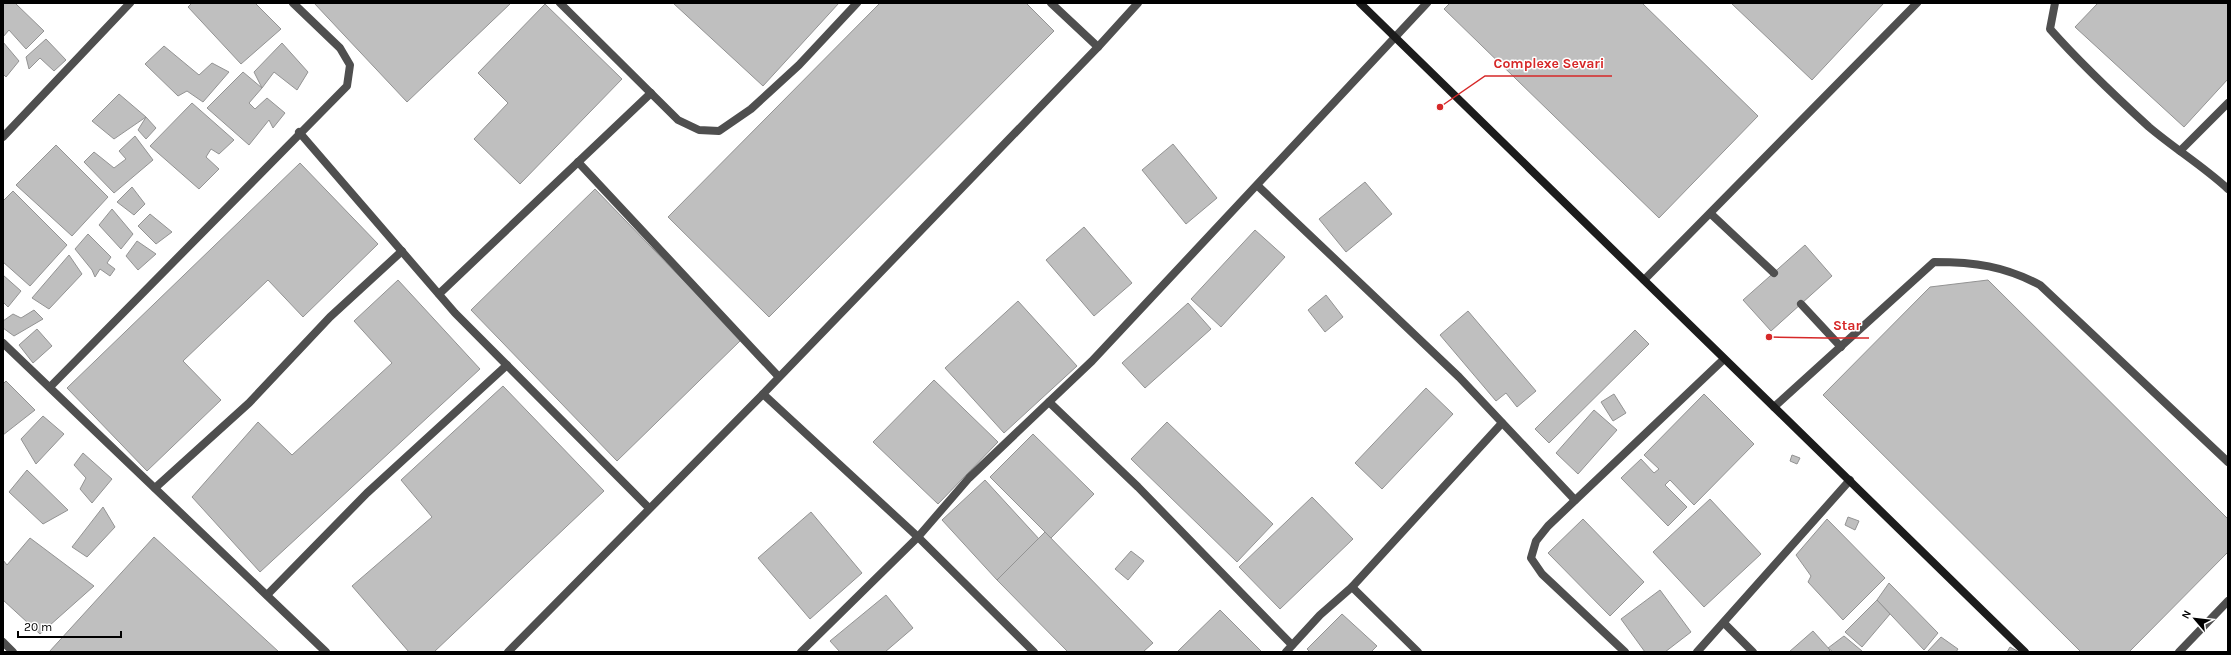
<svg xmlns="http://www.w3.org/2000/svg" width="2231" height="655" viewBox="0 0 2231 655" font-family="Karla,sans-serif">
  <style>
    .building { fill: #bfbfbf; stroke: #939393 }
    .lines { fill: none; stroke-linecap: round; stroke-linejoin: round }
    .lane { stroke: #4f4f4f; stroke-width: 8 }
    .street { stroke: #4f4f4f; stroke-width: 8 }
    .secondary { stroke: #1c1c1c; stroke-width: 8 }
    .leader { fill: none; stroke: #d62828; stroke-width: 1.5 }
    .callout-dot { fill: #d62828; stroke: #fff; stroke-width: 1.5 }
    .callout-label { font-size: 14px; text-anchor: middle; font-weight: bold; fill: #d62828; stroke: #fff; stroke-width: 3; stroke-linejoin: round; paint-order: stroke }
  </style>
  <rect width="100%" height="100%" fill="#fff"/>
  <!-- building -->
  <g class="building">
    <path d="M3 3H15L44 31 26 49 9 30 3 37Z"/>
    <path d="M192 3H255L281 29 241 64 188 7Z"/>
    <path d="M314 3H511L407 102Z"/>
    <path d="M673 3H839L763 86Z"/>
    <path d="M880 3H1026L1054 31 769 317 668 217Z"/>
    <path d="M1450 3H1642L1758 116 1659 218 1444 9Z"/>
    <path d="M1731 3H1884L1812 80Z"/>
    <path d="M2098 3H2228V79L2184 127 2075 27Z"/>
    <path d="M545 4 622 79 520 184 474 139 508 103 478 73Z"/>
    <path d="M46 39 66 60 54 71 40 58 29 69 26 57Z"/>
    <path d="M3 42 19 61 6 77 3 74Z"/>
    <path d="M282 43 308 72 297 90 274 72 262 88 254 72Z"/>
    <path d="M164 46 199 75 212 63 229 72 203 102 187 91 178 96 145 64Z"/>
    <path d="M243 72 262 88 249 103 255 109 267 98 285 113 273 128 269 120 249 145 207 108Z"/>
    <path d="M119 94 146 117 114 139 92 121Z"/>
    <path d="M192 103 234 140 219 154 211 149 206 157 219 169 199 189 150 146Z"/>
    <path d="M146 117 156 128 146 139 138 130Z"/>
    <path d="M135 136 153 160 114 193 84 162 94 152 114 168 126 159 119 151Z"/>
    <path d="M1173 144 1217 198 1186 224 1142 170Z"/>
    <path d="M56 145 108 197 72 236 16 185Z"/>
    <path d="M300 163 378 244 303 317 268 280 183 361 221 400 147 471 67 388Z"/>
    <path d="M1365 182 1392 214 1346 252 1319 219Z"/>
    <path d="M132 187 145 204 134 215 117 202Z"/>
    <path d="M595 189 741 340 617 461 471 310Z"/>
    <path d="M13 191 67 245 30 286 3 262V201Z"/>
    <path d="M112 209 133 234 121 249 99 225Z"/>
    <path d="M150 214 172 232 156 244 138 226Z"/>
    <path d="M1084 227 1132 283 1094 316 1046 260Z"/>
    <path d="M1255 230 1285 257 1221 327 1191 299Z"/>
    <path d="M88 234 111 257 107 263 115 269 110 276 100 269 95 277 92 270 75 249Z"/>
    <path d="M137 241 156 254 138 270 126 256Z"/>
    <path d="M1805 245 1832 276 1771 331 1743 300Z"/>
    <path d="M69 255 82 274 49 309 32 298Z"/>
    <path d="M3 275 21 291 8 307 3 302Z"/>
    <path d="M398 280 480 369 260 572 192 497 258 422 292 455 392 363 354 321Z"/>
    <path d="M1988 280 2228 519V552L2129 652H2081L1823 395 1930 287Z"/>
    <path d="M1326 295 1343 317 1325 332 1308 310Z"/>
    <path d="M1018 301 1077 366 1004 433 945 368Z"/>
    <path d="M1188 303 1211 329 1145 388 1122 363Z"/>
    <path d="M34 310 43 319 14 336 3 328V321L13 314 21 318Z"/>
    <path d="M1468 311 1536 391 1517 407 1506 393 1496 401 1440 335Z"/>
    <path d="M37 329 52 346 33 363 19 345Z"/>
    <path d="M1635 330 1649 344 1549 443 1535 429Z"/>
    <path d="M934 380 998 442 938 504 873 442Z"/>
    <path d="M6 381 35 410 3 435V384Z"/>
    <path d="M503 386 604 491 434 652H409L352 586 432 517 401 480Z"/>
    <path d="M1426 388 1453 414 1382 489 1355 463Z"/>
    <path d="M1614 394 1626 413 1613 421 1601 402Z"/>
    <path d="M1704 394 1754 444 1694 505 1670 480 1665 485 1687 507 1668 526 1621 478 1641 459 1654 473 1659 469 1644 455Z"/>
    <path d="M1594 410 1617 430 1578 474 1556 453Z"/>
    <path d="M43 416 64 434 36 464 21 439Z"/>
    <path d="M1167 422 1273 524 1237 562 1131 459Z"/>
    <path d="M1033 434 1094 494 1051 538 990 477Z"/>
    <path d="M83 453 112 479 92 503 80 489 86 478 74 465Z"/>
    <path d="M1792 455 1800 458 1797 464 1790 461Z"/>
    <path d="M27 470 68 510 43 524 9 492Z"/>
    <path d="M985 480 1040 540 997 580 942 520Z"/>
    <path d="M1312 497 1353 539 1280 609 1239 567Z"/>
    <path d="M1710 499 1761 554 1704 607 1653 552Z"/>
    <path d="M103 507 115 527 87 557 72 547Z"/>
    <path d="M811 512 862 573 810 619 758 558Z"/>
    <path d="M1848 517 1859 521 1855 530 1845 525Z"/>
    <path d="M1583 519 1644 582 1610 616 1548 553Z"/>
    <path d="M1827 519 1885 578 1843 620 1808 582 1811 576 1796 555Z"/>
    <path d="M1045 532 1153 643 1143 652H1068L997 580Z"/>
    <path d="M154 537 279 652H49Z"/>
    <path d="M30 538 94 586 40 634 3 600V560L7 565Z"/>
    <path d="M1131 551 1144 561 1128 580 1115 569Z"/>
    <path d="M1889 583 1938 633 1924 650 1877 600Z"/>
    <path d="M1660 590 1691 632 1665 652H1645L1621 619Z"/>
    <path d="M886 595 913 628 885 652H840L830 641Z"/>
    <path d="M1877 600 1890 614 1862 647 1845 632Z"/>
    <path d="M1220 610 1262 652H1177Z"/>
    <path d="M1342 614 1377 646 1371 652H1310L1307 649Z"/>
    <path d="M1813 631 1830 650 1828 652H1789Z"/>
    <path d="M1844 636 1862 651 1863 652H1833L1828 648Z"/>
    <path d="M1941 637 1958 649 1956 652H1927Z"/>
    <path d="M2010 647 2019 652H2007Z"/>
  </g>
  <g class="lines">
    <!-- lane -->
    <g class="lane">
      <path d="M1711 214 1774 273"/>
      <path d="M1801 304 1841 347"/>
    </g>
    <!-- street -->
    <g class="street">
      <path d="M560 3 678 120 699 130 719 131 751 109 799 65 857 3"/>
      <path d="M1051 3 1098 47"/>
      <path d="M2055 3 2050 29C2080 63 2115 96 2149 127 2175 149 2203 166 2228 189"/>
      <path d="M299 132 455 313 649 508"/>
      <path d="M3 137 130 3"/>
      <path d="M2180 151 2228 103"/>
      <path d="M578 162 778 376"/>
      <path d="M1258 186 1459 377 1575 500"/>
      <path d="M1644 280 1917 3"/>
      <path d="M439 294 651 93"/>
      <path d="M3 343 326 652"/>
      <path d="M50 387 347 86 350 65 340 48 293 3"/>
      <path d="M763 394 918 537 1034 652"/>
      <path d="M1049 402 1138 487 1292 645"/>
      <path d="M1774 407 1934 262C1975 262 2004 266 2040 285L2228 462"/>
      <path d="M155 488 249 403 330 317 402 251"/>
      <path d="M1352 587 1502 423"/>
      <path d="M267 595 367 493 507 365"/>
      <path d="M1724 623 1753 652"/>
      <path d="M3 642 13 652"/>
      <path d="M508 652 763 394 1098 47 1138 3"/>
      <path d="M801 652 918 537 969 478 1092 361 1427 3"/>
      <path d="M1286 652 1320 615 1352 587 1418 652"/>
      <path d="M1625 652 1542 574 1531 558 1536 541 1548 526 1724 359"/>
      <path d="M1697 652 1850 480"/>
      <path d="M2179 652 2228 601"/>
    </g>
    <!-- secondary -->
    <path class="secondary" d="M1360 3 2025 652"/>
  </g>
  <!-- callouts -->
  <path class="leader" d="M1440 107L1485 76H1612M1769 337L1825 338H1869"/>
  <g class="callout-dot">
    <circle cx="1440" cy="107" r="4"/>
    <circle cx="1769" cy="337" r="4"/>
  </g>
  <g class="callout-label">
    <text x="1549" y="68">Complexe Sevari</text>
    <text x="1847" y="330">Star</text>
  </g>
  <!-- border -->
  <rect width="2231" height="655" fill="none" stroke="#000000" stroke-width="8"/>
  <!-- north arrow -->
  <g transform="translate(2195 619) rotate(298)" stroke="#ffffff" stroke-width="3" paint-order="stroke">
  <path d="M0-3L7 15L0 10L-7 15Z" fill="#000000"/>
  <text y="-6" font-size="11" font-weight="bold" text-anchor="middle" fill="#000000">N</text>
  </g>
  <!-- scale -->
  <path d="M18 631v6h103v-6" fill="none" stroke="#000000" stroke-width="2"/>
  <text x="24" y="631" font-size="12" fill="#000000" stroke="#ffffff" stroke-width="3" paint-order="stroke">20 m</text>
</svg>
